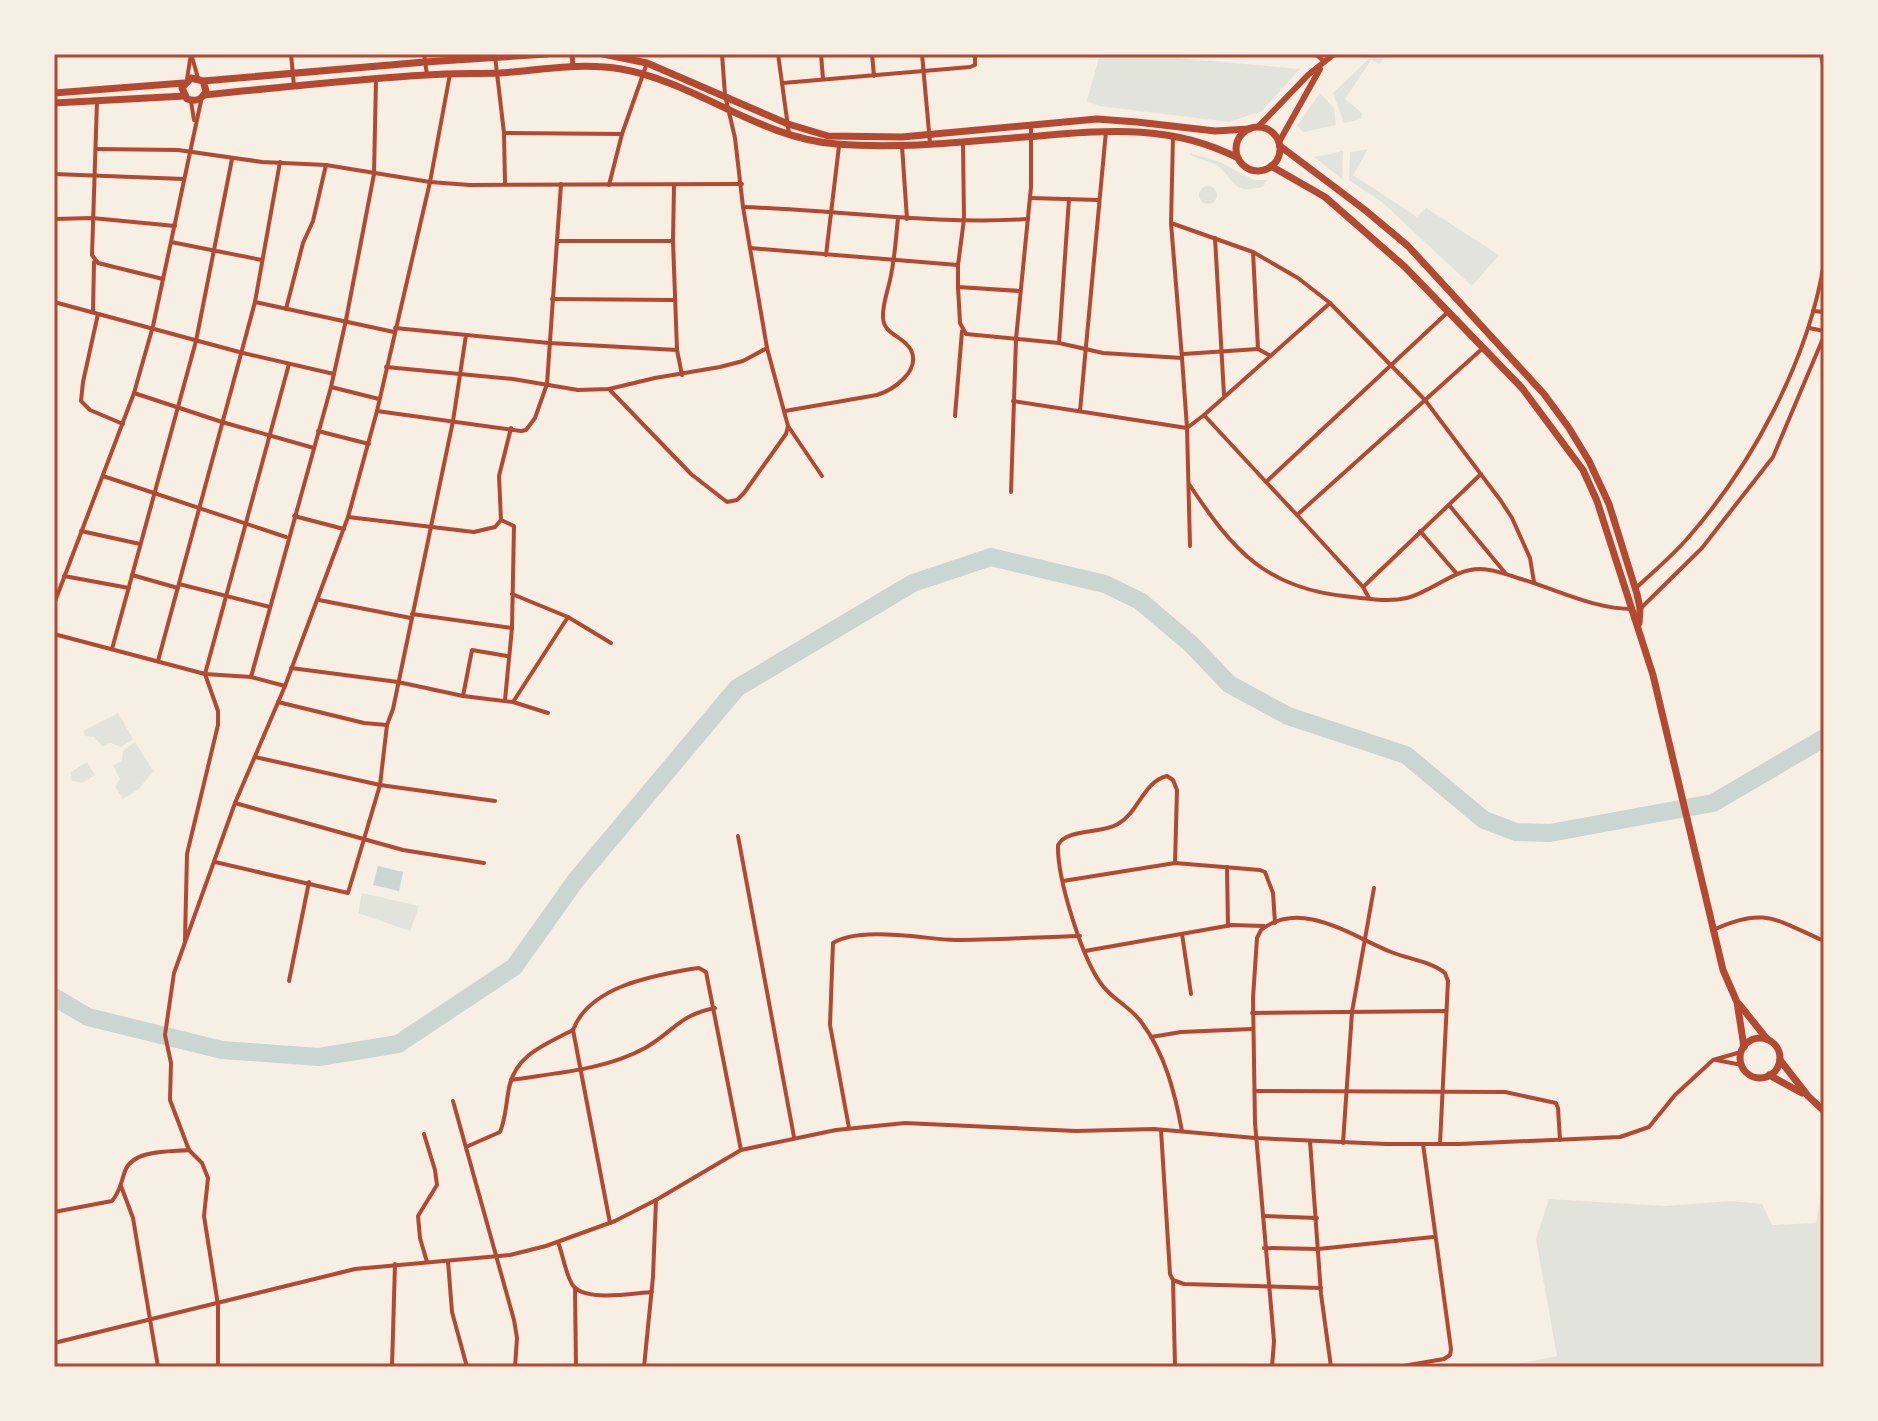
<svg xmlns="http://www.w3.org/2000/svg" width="1878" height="1421" viewBox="0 0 1878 1421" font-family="'Archivo Narrow',sans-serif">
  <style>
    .green { fill: #e2e4dc }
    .water { fill: #c9d6d2 }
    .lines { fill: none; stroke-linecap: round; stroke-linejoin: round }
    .river { stroke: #c9d6d2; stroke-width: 18 }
    .minor { stroke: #b5482f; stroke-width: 4 }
    .tertiary { stroke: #b5482f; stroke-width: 5 }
    .secondary { stroke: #b5482f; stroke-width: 6 }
    .primary { stroke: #b5482f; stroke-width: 7 }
    .neatline { fill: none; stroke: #b5482f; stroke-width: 3 }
  </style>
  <rect width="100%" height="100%" fill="#f6efe4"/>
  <!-- green -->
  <g class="green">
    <path d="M1100 54H1136L1300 69 1262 111 1229 122 1099 106 1087 101Z"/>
    <path d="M1374 54H1387L1380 64 1371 60 1345 99 1362 113 1361 119 1344 123 1333 93Z"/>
    <path d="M1320 93 1334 108 1336 125 1303 132 1297 126Z"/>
    <path d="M1368 149 1353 175 1417 217 1426 208 1499 255 1472 286 1383 203 1349 180 1350 152Z"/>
    <path d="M1343 151 1342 179 1314 157Z"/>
    <path d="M1190 153 1220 162 1254 180H1267L1263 187C1231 194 1237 182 1218 166 1211 161 1199 159 1192 156Z"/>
    <circle cx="1208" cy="195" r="9"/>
    <path d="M118 713 133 739 121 747 110 743 103 747 94 737 85 736 83 731Z"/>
    <path d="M135 742 153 771 139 789 123 799 115 787 120 779 113 766 122 760 123 751Z"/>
    <path d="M87 762 95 775 82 783 72 781 71 772Z"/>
    <path d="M362 893 419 906 410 931 358 913Z"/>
    <path d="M1821 1194H1824V1367H1503L1557 1356 1536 1239 1549 1199 1665 1206 1731 1201 1762 1204 1772 1225 1816 1223Z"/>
  </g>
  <!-- water -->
  <path class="water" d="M378 866 403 872 399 891 373 885Z"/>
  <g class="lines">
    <!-- river -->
    <path class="river" d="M54 997 88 1017 222 1050 319 1057 398 1044 514 967 576 880 737 688 913 583 991 557 1105 584 1140 601 1191 644 1229 684 1288 716 1406 755 1484 820 1516 832 1550 833 1713 803 1824 738"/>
    <!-- minor -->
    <g class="minor">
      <path d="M291 54 294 86"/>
      <path d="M424 54 427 75"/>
      <path d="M778 54 789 134"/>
      <path d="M821 54 823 79"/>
      <path d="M872 54 874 76"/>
      <path d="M922 54 930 143"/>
      <path d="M1315 54 1325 62"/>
      <path d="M1821 54 1824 71"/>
      <path d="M495 56 504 133 505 184"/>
      <path d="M192 57 198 78"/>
      <path d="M187 79 191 54"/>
      <path d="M783 83 970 67 975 65V54"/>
      <path d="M97 101 92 255 98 263 163 279"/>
      <path d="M191 101 194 120"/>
      <path d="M504 133 622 134"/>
      <path d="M1173 137 1171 223 1182 358"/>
      <path d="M963 144 964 219 958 265V287L1020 291"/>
      <path d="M902 146 907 219"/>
      <path d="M96 149 178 150 262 162 326 165 430 182 470 185 742 184"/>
      <path d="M54 174 184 179"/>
      <path d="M609 185 622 134 647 63"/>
      <path d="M674 185 673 241 677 350"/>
      <path d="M1030 198 1099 200"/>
      <path d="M743 207C839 210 933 225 1028 219"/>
      <path d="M54 219 92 218 175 226"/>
      <path d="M1171 223 1253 252 1298 278 1330 303 1425 400 1501 501 1512 518 1530 558 1534 582"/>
      <path d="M1215 238 1224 395"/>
      <path d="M557 241H673"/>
      <path d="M171 242 262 260"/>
      <path d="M750 248 958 265"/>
      <path d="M1253 252 1258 349"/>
      <path d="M826 255 839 146"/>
      <path d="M958 287 960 323 966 334 1059 343 1103 353 1182 358 1187 428 1190 546"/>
      <path d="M552 299 674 300"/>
      <path d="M54 302 243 353 334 374"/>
      <path d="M255 302 394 332"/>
      <path d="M286 309 303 243 313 221 326 165"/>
      <path d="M1813 311 1824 312"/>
      <path d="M93 312 94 262"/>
      <path d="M98 314 83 382 81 401 90 410 123 424"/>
      <path d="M395 328 549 343 677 350 682 375"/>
      <path d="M1809 328 1824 331"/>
      <path d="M1059 343 1069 199"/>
      <path d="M1183 354 1258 349 1269 355"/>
      <path d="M386 367 513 379 578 390 609 389 655 378 720 367 743 361 767 348"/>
      <path d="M331 387 379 399"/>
      <path d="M609 389 691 474 727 502 737 500 744 493 786 434 788 426 767 348 743 207 735 138 725 95 722 54"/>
      <path d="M134 393 222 422 314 448"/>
      <path d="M1013 401 1187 428 1204 415 1266 482 1448 312"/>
      <path d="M377 411 521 431 526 430 535 418 547 384 561 184"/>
      <path d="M785 411 877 395C893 390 921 371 911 350 904 336 884 335 883 318 882 304 889 288 891 275 895 256 896 237 898 218"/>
      <path d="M1080 411 1106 131"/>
      <path d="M1204 415 1330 303"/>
      <path d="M955 416 962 331"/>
      <path d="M788 426 822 476"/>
      <path d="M318 431 369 444"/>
      <path d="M103 476 286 537"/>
      <path d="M1266 482 1297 515"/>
      <path d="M1189 484C1234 552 1266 589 1352 597 1370 599 1389 602 1407 598 1432 592 1453 569 1480 569 1494 569 1508 575 1521 579 1558 590 1594 609 1633 609"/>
      <path d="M1011 492 1016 339 1031 187V125"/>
      <path d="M1449 505 1506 574"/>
      <path d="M294 516 344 529"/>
      <path d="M348 517 474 532 495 527 501 520 499 476 511 428"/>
      <path d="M501 520 514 526 512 628 505 700"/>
      <path d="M81 531 140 544"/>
      <path d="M1420 531 1457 574"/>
      <path d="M132 575 178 588"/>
      <path d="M64 576 129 588"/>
      <path d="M179 584 270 607"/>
      <path d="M1363 587 1481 474"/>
      <path d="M1637 587C1653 572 1671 557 1686 540 1752 466 1808 361 1824 263"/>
      <path d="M512 594 568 617 611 643"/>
      <path d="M1369 598 1363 587 1297 515 1483 348"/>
      <path d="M319 600 411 618"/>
      <path d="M54 604 134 393 153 326 201 101"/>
      <path d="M1641 608 1702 548 1773 457 1824 336"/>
      <path d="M412 614 512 628"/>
      <path d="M54 634 205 674 251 677 285 686"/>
      <path d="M112 649 196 341 232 159"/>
      <path d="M158 661 255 302 280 162"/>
      <path d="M291 668 398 682 463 696 513 702 548 713"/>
      <path d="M251 677 331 387 346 320 374 174 376 79"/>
      <path d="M463 696 472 650 507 656"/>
      <path d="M278 702 364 723 387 725"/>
      <path d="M513 702 568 617"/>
      <path d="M255 757 380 785 495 801"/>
      <path d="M235 803 403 850 484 863"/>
      <path d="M738 836 794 1137"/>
      <path d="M215 862 348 893 380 785 387 725 393 709 453 421 466 335"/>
      <path d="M1175 863 1177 790 1173 780 1167 776C1143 782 1139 812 1118 824 1101 834 1068 828 1058 845 1057 878 1082 959 1102 985 1113 1000 1131 1007 1142 1023 1165 1054 1175 1093 1182 1131"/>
      <path d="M1227 867 1228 926"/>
      <path d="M1063 881 1175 863 1260 870 1265 872 1273 893 1275 923"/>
      <path d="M1713 930C1765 906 1776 920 1824 941"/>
      <path d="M1182 934 1191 994"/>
      <path d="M185 940 187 854 218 725V711L205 674 289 364"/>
      <path d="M1085 951 1232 925 1264 926"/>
      <path d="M289 981 309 882"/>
      <path d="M1252 1013 1446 1011"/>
      <path d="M1151 1037 1181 1032 1252 1029"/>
      <path d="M1716 1060 1742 1065"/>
      <path d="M511 1080C555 1073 605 1070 645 1048 673 1032 679 1015 715 1008"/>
      <path d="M1255 1091 1505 1092 1556 1103 1558 1108 1560 1140"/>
      <path d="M453 1101 514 1320 517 1338 515 1367"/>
      <path d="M849 1128 830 1025 833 943C861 926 923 939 955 940 997 940 1038 937 1080 936"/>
      <path d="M1161 1130 1170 1274 1173 1280 1184 1284 1321 1288"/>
      <path d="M424 1134 435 1170 437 1185 418 1216 420 1238 427 1262"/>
      <path d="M1310 1141 1321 1294 1331 1367"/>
      <path d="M1343 1143 1352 1012 1374 888"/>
      <path d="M466 1147 500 1132C506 1118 506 1103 509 1088 515 1055 546 1044 573 1030"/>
      <path d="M121 1186 133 1218 158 1367"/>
      <path d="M54 1212 112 1201C120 1192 121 1182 125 1171 133 1149 170 1152 189 1150"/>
      <path d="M1263 1216 1317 1218"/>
      <path d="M610 1223 573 1030C589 987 651 976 691 969L699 968 706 972 741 1150"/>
      <path d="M558 1242C563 1255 565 1272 572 1284 583 1303 633 1293 652 1292"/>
      <path d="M1264 1248 1318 1249 1433 1237"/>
      <path d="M448 1261 452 1312 467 1367"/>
      <path d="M1173 1280 1175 1367"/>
      <path d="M575 1289 576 1367"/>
      <path d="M54 1343 355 1269 510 1255 546 1246 615 1221 656 1200 741 1150 836 1130 905 1123 1076 1131 1154 1129 1255 1138 1386 1144H1459L1620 1137 1649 1127 1675 1095 1713 1060 1741 1052"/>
      <path d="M218 1367V1305L204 1216 208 1178 202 1163 189 1150 170 1100 171 1063 165 1035 174 973 235 803 285 686 348 517 377 411 430 182 450 74"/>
      <path d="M392 1367 395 1264"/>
      <path d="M644 1367 653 1277 656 1200"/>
      <path d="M1272 1367 1274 1341 1255 1123 1253 998 1257 938 1261 930C1301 898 1353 937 1391 952 1408 959 1430 961 1445 973L1448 981 1440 1144"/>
      <path d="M1397 1367 1444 1359 1450 1355 1451 1349 1423 1144"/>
    </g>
    <!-- tertiary -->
    <path class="tertiary" d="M572 54 573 66"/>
    <!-- secondary -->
    <g class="secondary">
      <path d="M1258 127 1308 75 1334 54"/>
      <path d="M1279 142 1320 69"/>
    </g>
    <!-- primary -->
    <g class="primary">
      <path d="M603 54 647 63 788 124 828 136 902 137 1097 119 1137 122 1215 131 1249 129"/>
      <path d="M203 81 206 91C202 100 196 102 187 99L182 88 191 78 203 81 425 62 547 54"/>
      <path d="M54 93 184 83"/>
      <path d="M204 95C278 88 353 79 427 75 452 73 476 74 500 73 540 70 581 62 621 69 696 82 760 139 837 144 899 149 963 142 1025 137 1100 131 1168 122 1238 158"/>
      <path d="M54 103 185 96"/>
      <circle cx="1258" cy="149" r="22"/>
      <path d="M1280 146 1365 210 1408 246 1544 394 1569 428 1589 461 1609 504 1637 594 1640 608 1639 623"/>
      <path d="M1271 166 1325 197 1405 267 1522 388 1583 470 1597 501 1653 675 1723 970 1737 1002 1744 1047"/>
      <path d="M1739 1004 1767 1039"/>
      <circle cx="1760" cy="1058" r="20"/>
      <path d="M1780 1060 1808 1096 1824 1111"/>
      <path d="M1769 1075 1802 1093"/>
    </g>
  </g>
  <!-- border -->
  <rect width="1878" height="1421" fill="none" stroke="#f6efe4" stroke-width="112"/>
  <rect x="56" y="56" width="1766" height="1309" class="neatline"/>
</svg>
